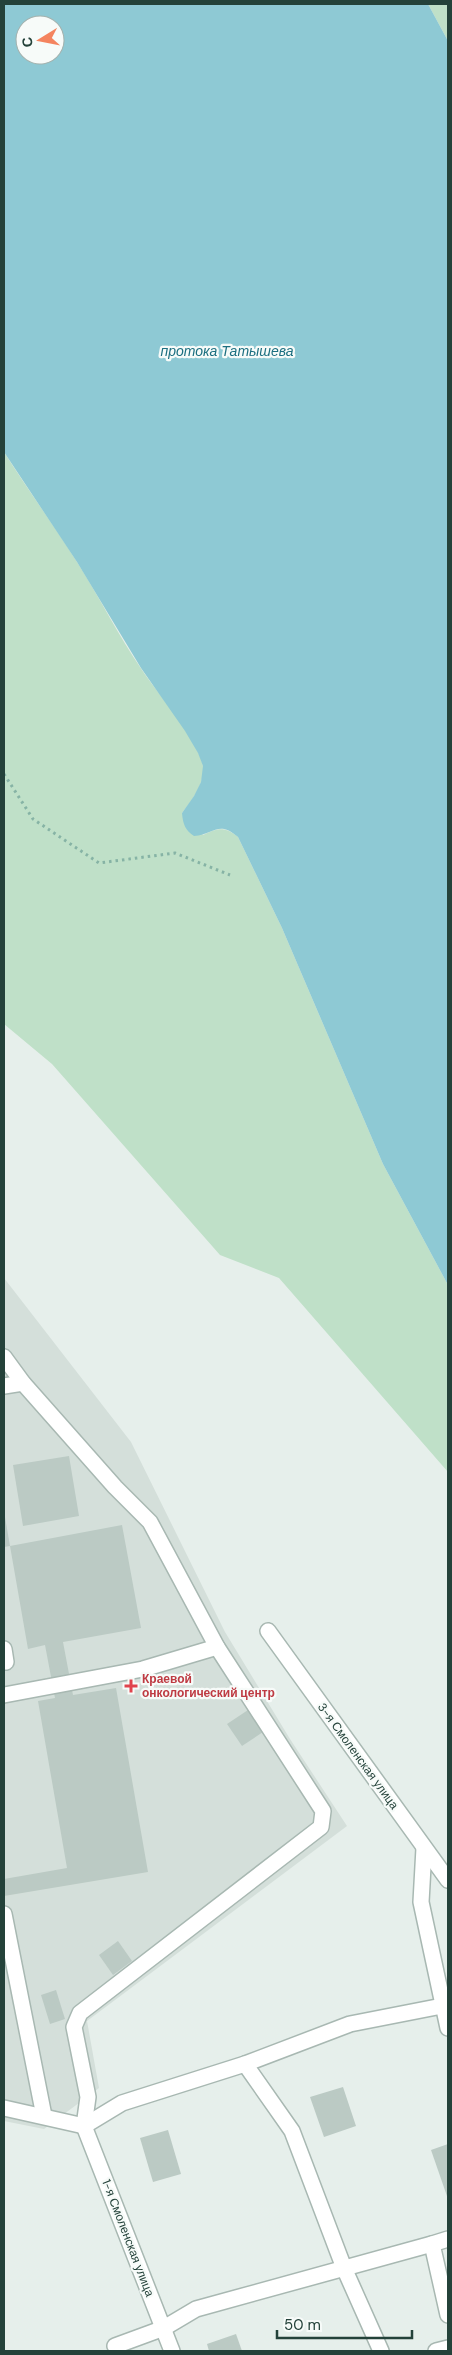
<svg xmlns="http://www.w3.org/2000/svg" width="452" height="2355" viewBox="0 0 452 2355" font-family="'DM Sans',sans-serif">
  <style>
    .built { fill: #d4dfda }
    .green { fill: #bfe0c8 }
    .water { fill: #8ec9d4; fill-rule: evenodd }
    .building { fill: #bbcac4 }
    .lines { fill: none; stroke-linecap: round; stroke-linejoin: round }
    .minor-casing { stroke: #a8b8b2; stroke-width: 18 }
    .path { stroke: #86b3a5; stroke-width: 3; stroke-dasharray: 2.5 4; stroke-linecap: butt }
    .minor { stroke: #fff; stroke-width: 15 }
    .health-dot { fill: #e0444e; stroke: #f7fbf9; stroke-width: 2 }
    .labels { text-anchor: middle; stroke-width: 4.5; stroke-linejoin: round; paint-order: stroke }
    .health-label { font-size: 12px; font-weight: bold; fill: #be3a42; stroke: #f7fbf9; text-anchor: start }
    .street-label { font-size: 12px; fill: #24423a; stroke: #f7fbf9 }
    .water-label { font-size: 14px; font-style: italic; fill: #1c6f80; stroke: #f7fbf9 }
  </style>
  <rect width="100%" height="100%" fill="#e6efeb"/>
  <!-- built -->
  <path class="built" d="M4 1278 131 1442 225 1632 290 1739 347 1826 87 2021 99 2088 44 2129 4 2121Z"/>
  <!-- green -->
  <g class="green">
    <path d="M428 4H448V41Z"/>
    <path d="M4 452C27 489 54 525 77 562 100 598 118 635 142 670 156 691 199 742 203 766 205 784 192 800 182 813L203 835C217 828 225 826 238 837L282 928 383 1164 448 1285V1472L279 1278 220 1255 52 1064 4 1024Z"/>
  </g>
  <!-- water -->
  <path class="water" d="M4 4H428L448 41V1285L383 1164 282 928 238 837C219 820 214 834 194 836 185 830 183 824 182 813L194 796 201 782 203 766 198 753 185 731 141 668 77 562 4 452ZM25 25H55V55H25Z"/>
  <!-- building -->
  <g class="building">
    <path d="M69 1456 79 1516 23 1526 13 1465Z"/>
    <path d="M5 1517 10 1546 4 1547V1518Z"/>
    <path d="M122 1525 141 1628 63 1642 73 1695 116 1688 148 1872 4 1896V1879L67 1868 38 1701 55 1698 45 1645 28 1649 10 1546Z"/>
    <path d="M248 1710 263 1732 242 1746 227 1724Z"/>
    <path d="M118 1941 132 1961 113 1975 99 1955Z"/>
    <path d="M56 1990 65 2019 50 2024 41 1995Z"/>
    <path d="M343 2087 356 2126 324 2137 310 2097Z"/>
    <path d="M168 2130 181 2174 153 2182 140 2138Z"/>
    <path d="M448 2144V2199L431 2150Z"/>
    <path d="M236 2334 242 2351H209L207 2344Z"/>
  </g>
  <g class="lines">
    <defs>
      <g id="minor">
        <path d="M4 1357 23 1383 115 1487 150 1522 217 1647 323 1811 321 1827 80 2013 74 2027 88 2097 84 2126 172 2351"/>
        <path d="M4 1386 23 1383"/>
        <path d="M268 1631 448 1880"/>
        <path d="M4 1649 6 1662H4"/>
        <path d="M4 1695 143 1669 217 1647"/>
        <path d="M424 1848 421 1902 448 2028"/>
        <path d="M4 1914 44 2116"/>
        <path d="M245 2064 292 2131 344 2268 381 2351"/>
        <path d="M4 2108 84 2126 122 2103 245 2064 350 2024 442 2006"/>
        <path d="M448 2239 432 2244 448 2315"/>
        <path d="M115 2346 164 2328 196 2309 432 2244"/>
        <path d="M436 2351 448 2348"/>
      </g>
    </defs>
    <!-- minor casing -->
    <use href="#minor" class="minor-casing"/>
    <!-- path -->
    <path class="path" d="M4 774 33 819 99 863 175 853 230 875"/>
    <!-- minor -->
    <use href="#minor" class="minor"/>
  </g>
  <!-- markers -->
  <path class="health-dot" d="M128.5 1678.5h5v5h5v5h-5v5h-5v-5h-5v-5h5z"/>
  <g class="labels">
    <!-- health labels -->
    <g class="health-label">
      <text x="142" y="1683">Краевой<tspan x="142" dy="14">онкологический центр</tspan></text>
    </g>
    <!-- street labels -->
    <g class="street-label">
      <text transform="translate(358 1756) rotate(54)" y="4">3-я Смоленская улица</text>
      <text transform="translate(128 2238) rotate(69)" y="4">1-я Смоленская улица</text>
    </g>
    <!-- water labels -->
    <g class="water-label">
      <text x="227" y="356">протока Татышева</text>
    </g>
  </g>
  <!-- border -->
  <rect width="452" height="2355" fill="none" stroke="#24423a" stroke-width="10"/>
  <!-- north arrow -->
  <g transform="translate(40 40) rotate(260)"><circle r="24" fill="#f7fbf9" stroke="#a3b1ad"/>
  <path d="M0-4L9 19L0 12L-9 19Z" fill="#f4845f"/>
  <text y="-8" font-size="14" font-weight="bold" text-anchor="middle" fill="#24423a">С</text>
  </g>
  <!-- scale -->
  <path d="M277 2330v8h135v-8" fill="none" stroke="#24423a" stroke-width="2.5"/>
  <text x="284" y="2330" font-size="15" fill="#24423a" stroke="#f7fbf9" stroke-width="4" paint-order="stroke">50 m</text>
</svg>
